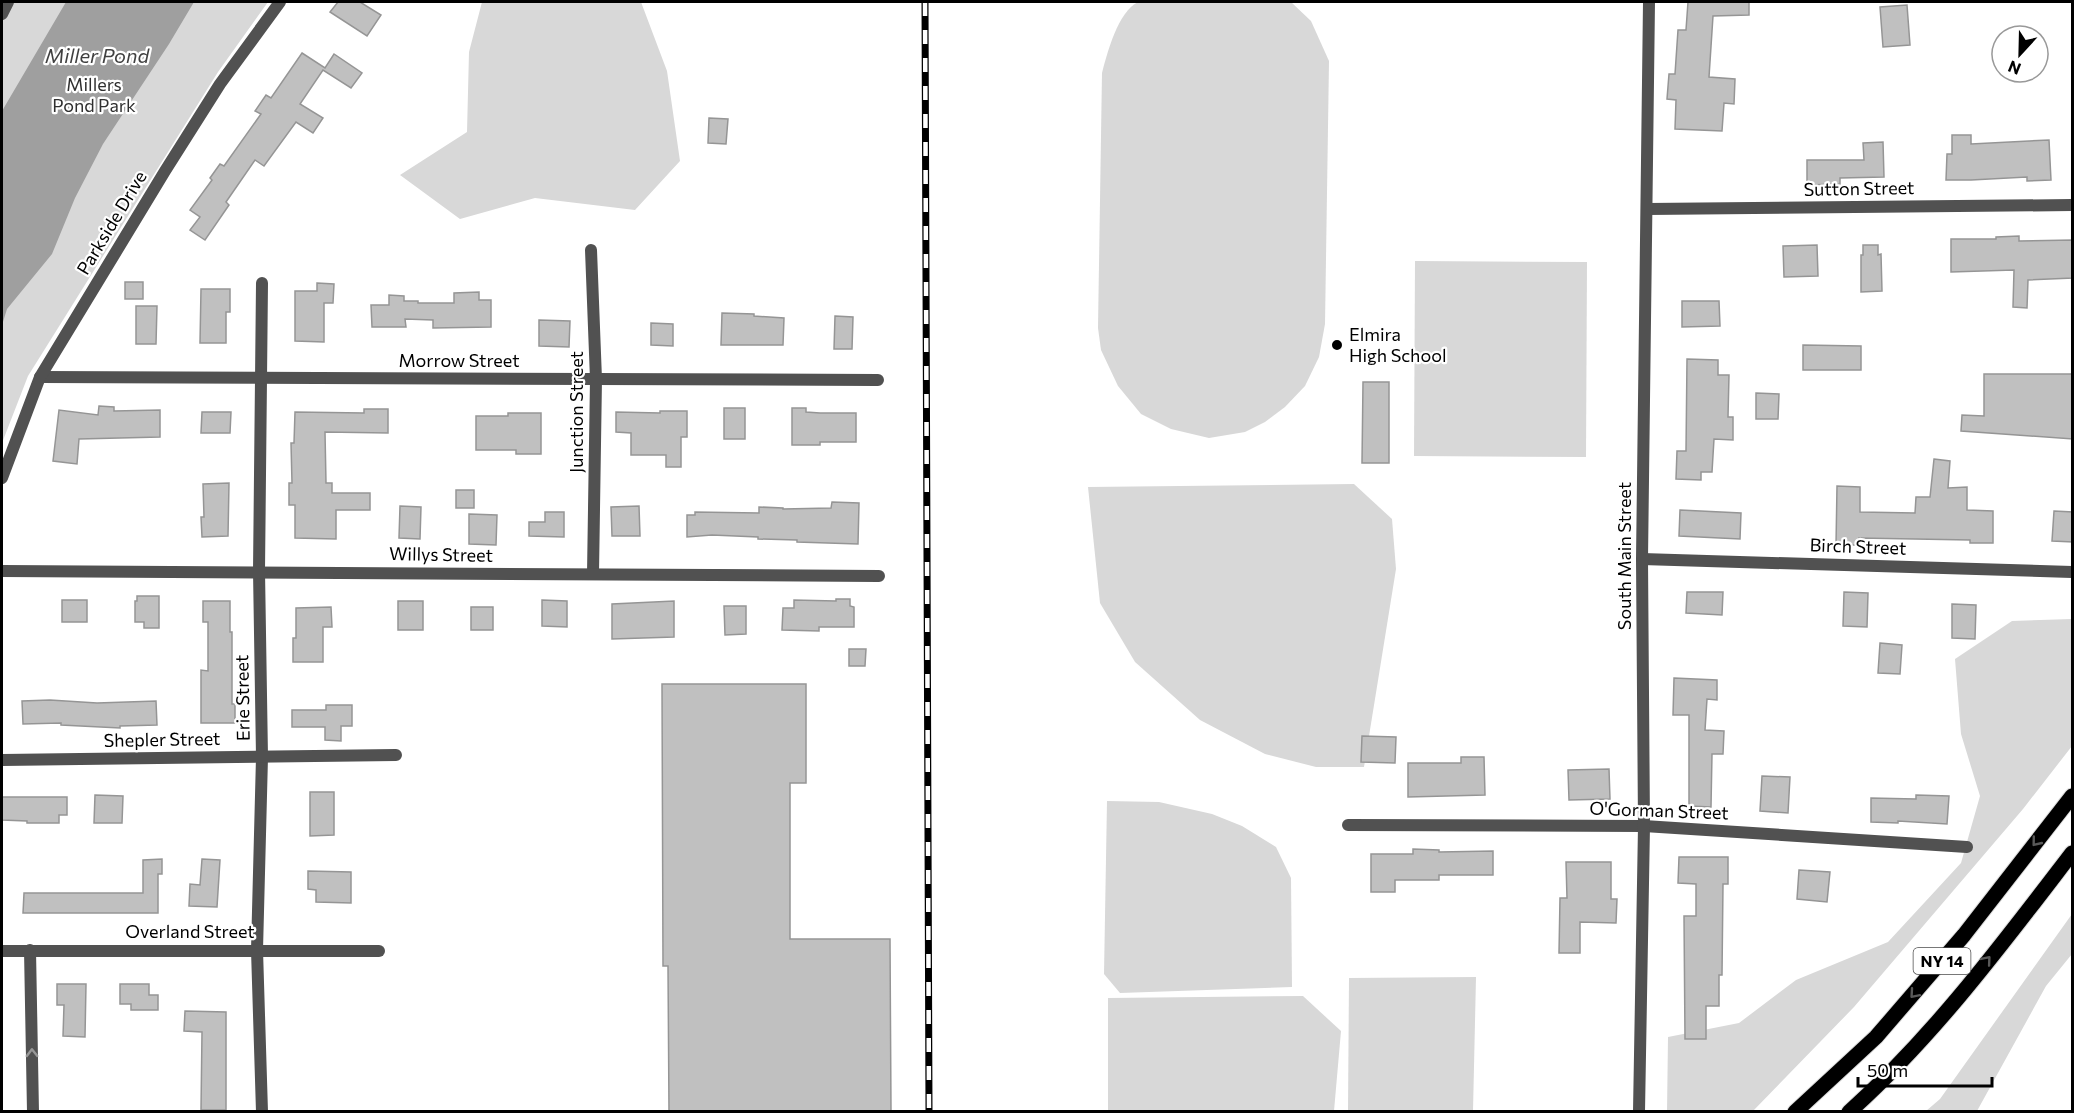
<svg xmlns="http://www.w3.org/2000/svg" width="2074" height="1113" viewBox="0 0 2074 1113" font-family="Commissioner,sans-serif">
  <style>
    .green { fill: #d8d8d8 }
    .water { fill: #9f9f9f }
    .building { fill: #c0c0c0; stroke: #959595; stroke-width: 1.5 }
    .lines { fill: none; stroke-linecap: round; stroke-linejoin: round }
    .primary-casing { stroke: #dbdbdb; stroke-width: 17 }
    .minor { stroke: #515151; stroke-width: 12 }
    .tertiary { stroke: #515151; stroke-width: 12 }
    .primary { stroke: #000; stroke-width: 15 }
    .rail-casing { stroke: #000; stroke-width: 7 }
    .rail { stroke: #fff; stroke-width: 4.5; stroke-dasharray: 14; stroke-linecap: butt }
    .oneway { stroke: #595959 }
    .oneway2 { stroke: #979797 }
    .poi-dot { fill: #000; stroke: #fff; stroke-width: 2 }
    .labels { text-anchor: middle; stroke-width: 4.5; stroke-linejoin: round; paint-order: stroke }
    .shield { fill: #fff; stroke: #4c4c4c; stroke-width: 1.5 }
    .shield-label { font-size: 16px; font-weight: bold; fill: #000 }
    .park-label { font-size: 18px; fill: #2f2f2f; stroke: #fff }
    .street-label { font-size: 18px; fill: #000; stroke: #fff }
    .poi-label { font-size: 18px; fill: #000; stroke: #fff; text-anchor: start }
    .water-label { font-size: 20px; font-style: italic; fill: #404040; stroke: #fff }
  </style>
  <rect width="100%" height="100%" fill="#fff"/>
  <!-- green -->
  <g class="green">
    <path d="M2 2H268L218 72 28 376 2 443Z"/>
    <path d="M482 2H641L667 71 680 161 635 210 535 198 460 219 400 175 467 132 469 52Z"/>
    <path d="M1138 2H1291L1311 21 1329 61 1325 324 1319 357 1305 386 1285 407 1265 422 1245 432 1209 438 1171 429 1141 414 1118 386 1101 350 1098 328 1102 73C1107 53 1118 12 1138 2Z"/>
    <path d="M1415 261 1587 262 1586 457 1414 456Z"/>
    <path d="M1354 484 1392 519 1396 569 1364 767H1316L1265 754 1200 720 1135 662 1100 603 1088 487Z"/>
    <path d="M2072 619V746L2023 809 1854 1007 1753 1111 1667 1112 1668 1037 1739 1023 1796 980 1888 942 1961 863 1980 796 1961 734 1955 659 2012 621Z"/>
    <path d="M1107 801 1159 802 1212 814 1242 826 1276 847 1291 878 1292 987 1120 993 1104 974Z"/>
    <path d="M2072 914V954L2046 986 1977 1111H1926L1940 1099Z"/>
    <path d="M1476 977 1473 1111H1348L1349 978Z"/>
    <path d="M1303 996 1341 1031 1334 1111H1108V998Z"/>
  </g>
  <!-- water -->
  <path class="water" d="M66 2H194L169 44 103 144 75 198 52 254 7 309 2 325V111Z"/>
  <!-- building -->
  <g class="building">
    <path d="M338 2H360L381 15 367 36 330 12Z"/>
    <path d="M1688 2H1749V15L1713 16 1709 77 1735 79 1734 104 1724 103 1722 131 1675 129 1676 100 1667 99 1669 74H1675L1678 30H1686Z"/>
    <path d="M1907 5 1910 45 1883 47 1880 7Z"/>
    <path d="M302 53 325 68 334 54 362 73 351 88 323 70 300 104 323 118 313 133 296 122 264 166 255 160 226 202 229 205 205 240 190 230 200 217 190 210 212 180 210 178 220 164 224 166 261 114 255 111 266 95 271 98Z"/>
    <path d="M709 118 728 119 726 144 708 143Z"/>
    <path d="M1952 135H1971V144L2049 140 2051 180 2027 181V177L1971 180H1946L1947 154H1952Z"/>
    <path d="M1883 142 1884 177 1840 178V184L1807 185V160H1864L1863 143Z"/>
    <path d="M2019 236V241L2073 240V278L2028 280 2027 308 2013 307 2014 270 1951 272V239H1996V237Z"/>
    <path d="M1817 245 1818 276 1784 277 1783 246Z"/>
    <path d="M1863 245H1878V255L1881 254 1882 291 1861 292V255H1863Z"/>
    <rect x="125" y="282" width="18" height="17"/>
    <path d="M317 283 334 284 333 303H324V342L295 341V291H317Z"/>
    <path d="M201 289H230V312H226V343H200Z"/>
    <path d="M479 292V300H491V327L433 328V320L405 319 406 327H372L371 305H389V295L404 296V301H418V303H454V293Z"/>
    <path d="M1682 301H1719L1720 326 1682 327Z"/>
    <path d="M136 306H157L156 344H136Z"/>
    <path d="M722 313 754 314V316L784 318 783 345H721Z"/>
    <path d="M835 316 853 317 852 349H834Z"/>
    <path d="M539 320 570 321 569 347 539 346Z"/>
    <path d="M651 323 673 324V346L651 345Z"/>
    <path d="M1803 345 1861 346V370H1803Z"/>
    <path d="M1687 359 1718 360V375H1729L1728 417H1733V440L1714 439 1712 472H1701V480L1676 479 1677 451H1686Z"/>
    <path d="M1984 374H2073V439L1961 431 1962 415 1984 416Z"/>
    <path d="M1363 382H1389V463H1362Z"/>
    <path d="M1756 393 1779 394 1778 419H1756Z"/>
    <path d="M99 406 114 407V411L160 410V437L79 439 77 464 53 461 59 410 98 415Z"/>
    <rect x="724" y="408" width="21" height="31"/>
    <path d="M792 408H806V412L820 413H856V442H820V445H792Z"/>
    <path d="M364 409H388V433L325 432 326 483H332V493H370V510H336V539L295 538V505H289V483H292L291 443H294L295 412 364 413Z"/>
    <path d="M660 411H687V437H681V467H666V455H631V433L616 432V412L660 413Z"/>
    <path d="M202 412H231L230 433H201Z"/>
    <path d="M508 413H541V454H516V450H476V416H508Z"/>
    <path d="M1934 459 1950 461 1948 488 1967 487V510L1993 511V543H1970V540L1859 538V545H1836L1837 486 1860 487V512L1915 513 1916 497H1930Z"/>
    <path d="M229 483 228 536 202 537 201 517H204L203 484Z"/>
    <rect x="456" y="490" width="18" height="18"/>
    <path d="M832 502 859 503 858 544 797 542V540L758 539V537L712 535 687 537V515H695V512L759 513V507L783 508V509L831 508Z"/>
    <path d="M400 506 421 507 420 539 399 538Z"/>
    <path d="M639 506 640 536H612L611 507Z"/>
    <path d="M1680 510 1741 513 1740 539 1679 536Z"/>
    <path d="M2054 511 2073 512V542L2052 541Z"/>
    <path d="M545 512H564V537L529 536V522H545Z"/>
    <path d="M469 514 497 515 496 545 469 544Z"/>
    <path d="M1687 592H1723L1722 615 1686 613Z"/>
    <path d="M1844 592 1868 593 1867 627 1843 626Z"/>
    <path d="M137 596H159V628H144V622H135V601H137Z"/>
    <path d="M836 599H850V606L854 607V627H819V631L782 630 783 608H794V600L836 601Z"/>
    <rect x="62" y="600" width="25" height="22"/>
    <path d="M542 600 567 601V627L542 626Z"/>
    <path d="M203 601H230V632H232V704H235V723H201V670L208 671V622H203Z"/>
    <rect x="398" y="601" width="25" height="29"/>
    <path d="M674 601V637L612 639V604Z"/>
    <path d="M1952 604 1976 605 1975 639 1952 638Z"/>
    <path d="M724 606H746V634L725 635Z"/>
    <path d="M331 607 332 627H323V662H293V638H296V608Z"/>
    <rect x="471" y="607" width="22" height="23"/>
    <path d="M1880 643 1902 645 1900 674 1878 673Z"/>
    <path d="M849 649H866L865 666H849Z"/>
    <path d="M1674 678 1717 680V700L1707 699 1705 730 1724 731 1723 754H1712L1711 807 1689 806V715H1673Z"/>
    <path d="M662 684H806V783H790V939H890L891 1112H669L668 966H663Z"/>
    <path d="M50 700 97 703 156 701 157 725 120 726V728L61 725V723L23 724 22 701Z"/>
    <path d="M326 705H352V726H341V741L325 740V727H292V710H326Z"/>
    <path d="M1362 736 1396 737 1395 763 1361 762Z"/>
    <path d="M1461 757H1484L1485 795 1408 797V763H1461Z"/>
    <path d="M1609 769 1610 799 1569 800 1568 770Z"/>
    <path d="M1762 776 1790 777 1788 813 1760 811Z"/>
    <path d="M310 792H334V835L310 836Z"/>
    <path d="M95 795 123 796 122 823H94Z"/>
    <path d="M1916 795 1949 796 1947 824 1898 821V823L1871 822V798L1916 799Z"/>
    <path d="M2 797H67V815H59V823H27V821L2 820Z"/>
    <path d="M1413 849 1439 850V852L1493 851V875H1439V880H1395V892H1371V854H1413Z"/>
    <path d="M1679 857H1728V884H1723L1722 975H1719V1006H1706V1039H1685L1684 916H1696V884L1678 883Z"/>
    <path d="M162 859V874H158V913H23L24 893H143V860Z"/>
    <path d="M202 859 220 860 217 907 189 906 190 884 200 885Z"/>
    <path d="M1566 862H1611V899H1617L1616 923 1580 922V953H1559L1560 898H1567Z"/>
    <path d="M1799 870 1830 872 1827 902 1797 899Z"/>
    <path d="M308 871 351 872V903L316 902V890L308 889Z"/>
    <path d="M57 984H86L85 1037 63 1036 64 1005H57Z"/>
    <path d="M120 984H149V995H158V1010H131V1004H120Z"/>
    <path d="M185 1011 226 1012V1110H201L202 1032 184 1031Z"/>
  </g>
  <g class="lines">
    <defs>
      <g id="primary">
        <path d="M1795 1112 1876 1037 1964 935 2072 796"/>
        <path d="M1849 1112C1934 1036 2003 943 2072 853"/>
      </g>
    </defs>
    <!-- primary casing -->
    <use href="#primary" class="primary-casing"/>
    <!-- minor -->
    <g class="minor">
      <path d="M2 14 8 2"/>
      <path d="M1647 209 2072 205"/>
      <path d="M591 250 596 379 593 574"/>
      <path d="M262 283 259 571 262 757 257 950 262 1112"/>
      <path d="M40 377 878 380"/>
      <path d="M2 478 40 377 165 171 220 84 280 2"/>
      <path d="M1642 559 2072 572"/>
      <path d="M2 571 879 576"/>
      <path d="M2 760 396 755"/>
      <path d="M1348 825 1644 826 1967 847"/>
      <path d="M30 950 33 1112"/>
      <path d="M2 951H379"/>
    </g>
    <!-- tertiary -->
    <path class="tertiary" d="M1639 1112 1644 826 1642 559 1649 2"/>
    <!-- primary -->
    <use href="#primary" class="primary"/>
    <defs>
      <path id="rail" d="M925 2 929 1112"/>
    </defs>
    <!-- rail casing -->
    <use href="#rail" class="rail-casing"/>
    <!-- rail -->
    <use href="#rail" class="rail"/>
  </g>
  <!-- one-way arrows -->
  <defs><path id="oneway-chevron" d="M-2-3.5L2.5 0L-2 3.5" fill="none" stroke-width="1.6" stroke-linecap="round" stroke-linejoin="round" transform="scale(1.5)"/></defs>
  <g class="oneway">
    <use href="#oneway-chevron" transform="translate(2036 842) rotate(129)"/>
    <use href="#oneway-chevron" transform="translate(1987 960) rotate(-50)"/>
    <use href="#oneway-chevron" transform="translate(1914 994) rotate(131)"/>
  </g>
  <use class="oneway2" href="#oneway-chevron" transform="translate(32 1053) rotate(-91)"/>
  <!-- markers -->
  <circle class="poi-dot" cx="1337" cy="345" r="6"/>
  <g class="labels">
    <!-- shield labels -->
    <rect class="shield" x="1913.5" y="948" width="57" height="26" rx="4.5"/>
    <g class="shield-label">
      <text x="1942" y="967">NY 14</text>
    </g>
    <!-- park labels -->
    <g class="park-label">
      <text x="94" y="91">Millers<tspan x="94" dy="21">Pond Park</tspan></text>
    </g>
    <!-- street labels -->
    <g class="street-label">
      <text transform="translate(1859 189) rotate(-1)" y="6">Sutton Street</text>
      <text transform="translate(112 223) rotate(-59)" y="6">Parkside Drive</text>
      <text x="459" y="367">Morrow Street</text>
      <text transform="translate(577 412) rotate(-90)" y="6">Junction Street</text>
      <text transform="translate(1858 547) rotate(2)" y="6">Birch Street</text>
      <text transform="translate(441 555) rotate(1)" y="6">Willys Street</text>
      <text transform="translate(1625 556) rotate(-90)" y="6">South Main Street</text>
      <text transform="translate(243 698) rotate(-91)" y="6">Erie Street</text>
      <text transform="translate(162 740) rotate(-1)" y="6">Shepler Street</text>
      <text transform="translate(1659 811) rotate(2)" y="6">O'Gorman Street</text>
      <text x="190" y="938">Overland Street</text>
    </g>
    <!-- poi labels -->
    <g class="poi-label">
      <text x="1349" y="341">Elmira<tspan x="1349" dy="21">High School</tspan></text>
    </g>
    <!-- water labels -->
    <g class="water-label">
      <text x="97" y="63">Miller Pond</text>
    </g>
  </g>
  <!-- border -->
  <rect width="2074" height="1113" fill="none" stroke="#000000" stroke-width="6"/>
  <!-- north arrow -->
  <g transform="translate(2020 54) rotate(202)"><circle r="28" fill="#ffffff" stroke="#999999" stroke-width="1.5"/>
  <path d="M0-4.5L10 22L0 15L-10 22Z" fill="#000000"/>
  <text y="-9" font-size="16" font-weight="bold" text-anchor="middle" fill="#000000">N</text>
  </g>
  <!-- scale -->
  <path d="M1858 1077v9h134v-9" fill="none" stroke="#000000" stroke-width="3"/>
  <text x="1867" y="1077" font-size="18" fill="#000000" stroke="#ffffff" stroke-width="4.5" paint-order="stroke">50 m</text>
</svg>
